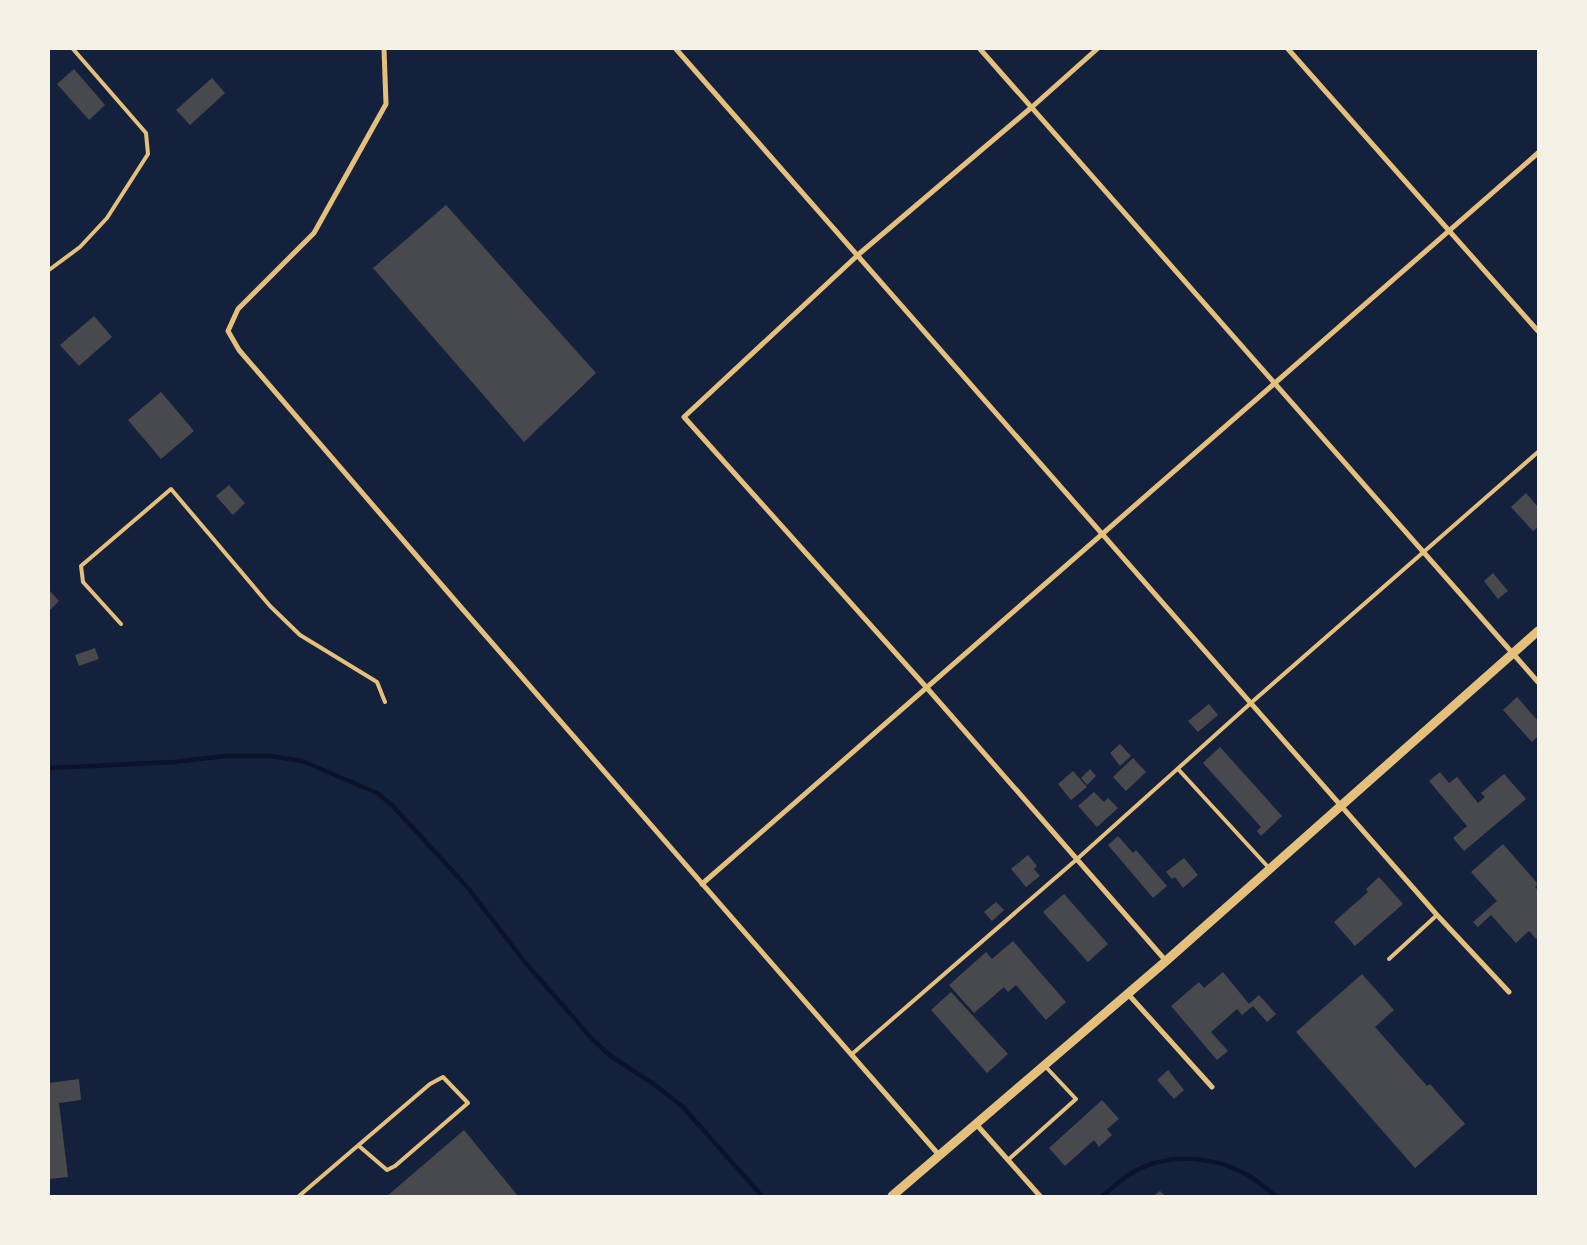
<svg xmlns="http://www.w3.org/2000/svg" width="1587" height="1245" viewBox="0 0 1587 1245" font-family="Poppins,sans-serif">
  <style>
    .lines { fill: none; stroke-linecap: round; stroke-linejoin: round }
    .stream { stroke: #0b132b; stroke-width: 4.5 }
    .building { fill: #48494c }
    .service { stroke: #e5c07b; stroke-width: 4 }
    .minor { stroke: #e5c07b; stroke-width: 5 }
    .tertiary { stroke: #e5c07b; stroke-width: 9 }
  </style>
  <rect width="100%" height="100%" fill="#14213d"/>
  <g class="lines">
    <!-- stream -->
    <g class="stream">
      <path d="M49 768 174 762 225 756H270L302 761 377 793 392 805 468 888 524 961 594 1041 612 1057 655 1085 682 1106 762 1196"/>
      <path d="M1102 1196C1112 1189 1122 1178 1133 1172 1169 1152 1213 1156 1248 1175 1258 1181 1267 1190 1276 1196"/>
    </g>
  </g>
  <!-- building -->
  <g class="building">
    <path d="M74 69 105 105 89 120 57 84Z"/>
    <path d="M212 78 225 93 190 125 176 110Z"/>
    <path d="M446 205 596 373 524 442 373 268Z"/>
    <path d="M94 316 112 337 79 366 60 345Z"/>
    <path d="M161 392 194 431 161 459 128 420Z"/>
    <path d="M229 485 245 503 233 515 216 496Z"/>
    <path d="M1526 493 1538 507V527L1533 531 1511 507Z"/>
    <path d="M1493 573 1508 591 1498 599 1484 581Z"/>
    <path d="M49 590 59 601 49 611Z"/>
    <path d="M95 648 99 659 79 666 75 655Z"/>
    <path d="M1517 697 1538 721V736L1532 742 1503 710Z"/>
    <path d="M1209 704 1218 715 1198 732 1188 721Z"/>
    <path d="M1120 744 1131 756 1120 766 1110 753Z"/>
    <path d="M1220 747 1282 816 1261 836 1257 831 1261 827 1203 763Z"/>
    <path d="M1133 758 1146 772 1126 791 1113 777Z"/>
    <path d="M1090 769 1096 776 1087 785 1081 778Z"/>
    <path d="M1073 771 1087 787 1071 800 1058 784Z"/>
    <path d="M1440 772 1449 783 1457 777 1478 803 1485 797 1481 793 1504 774 1526 799 1464 851 1453 838 1467 826 1429 781Z"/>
    <path d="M1094 792 1104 802 1108 798 1118 808 1097 827 1078 806Z"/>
    <path d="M1118 836 1133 853 1136 850 1167 886 1153 898 1108 845Z"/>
    <path d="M1503 844 1538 884 1535 887 1538 890V937L1536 939 1529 931 1516 943 1491 915 1478 927 1473 922 1497 901 1471 872Z"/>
    <path d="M1028 855 1037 866 1034 869 1040 876 1026 887 1011 869Z"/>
    <path d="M1184 858 1198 875 1183 888 1175 877 1172 879 1166 872Z"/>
    <path d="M1379 877 1403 904 1355 946 1334 922 1368 892 1366 889Z"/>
    <path d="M1064 894 1108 944 1088 962 1043 912Z"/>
    <path d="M996 902 1004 910 992 921 984 912Z"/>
    <path d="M1013 941 1066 1002 1046 1020 1016 985 1008 992 1004 987 974 1013 949 985 986 952 992 959Z"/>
    <path d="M1223 972 1249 1004 1259 995 1276 1014 1267 1022 1253 1006 1242 1015 1237 1009 1211 1032 1228 1051 1217 1060 1171 1006 1199 982 1204 988Z"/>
    <path d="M1362 974 1394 1010 1375 1027 1427 1086 1430 1084 1465 1124 1415 1168 1296 1032Z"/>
    <path d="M951 992 1008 1054 987 1073 931 1010Z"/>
    <path d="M1168 1070 1184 1090 1174 1099 1157 1080Z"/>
    <path d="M79 1079 81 1100 59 1103 68 1177 49 1179V1083Z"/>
    <path d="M1102 1100 1119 1119 1107 1129 1112 1135 1099 1147 1094 1140 1065 1166 1049 1148Z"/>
    <path d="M464 1130 518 1196H387Z"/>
    <path d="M1160 1191 1165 1196H1153Z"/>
  </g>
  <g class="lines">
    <!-- service -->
    <g class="service">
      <path d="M49 270 80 247 107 218 148 154 146 133 73 49"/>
      <path d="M121 624 83 582 81 566 171 489 270 606 300 635 377 682 385 702"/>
      <path d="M1178 769 1269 868"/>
      <path d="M1389 959 1437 915"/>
      <path d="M852 1054 1076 860 1252 702 1538 452"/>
      <path d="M1008 1160 1076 1099 1044 1065"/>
      <path d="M299 1196 430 1084 443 1077 468 1103 395 1166 387 1170 359 1146"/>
    </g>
    <!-- minor -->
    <g class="minor">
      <path d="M384 49 386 104 314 233 238 309 228 331 239 350 459 605 939 1155"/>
      <path d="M676 49 1437 915 1509 992"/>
      <path d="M980 49 1538 682"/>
      <path d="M1097 49 1032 107 859 254 684 417 927 688 1166 961"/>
      <path d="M1288 49 1538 331"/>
      <path d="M702 884 1538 153"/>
      <path d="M1128 994 1212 1087"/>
      <path d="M976 1124 1040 1196"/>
    </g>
    <!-- tertiary -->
    <path class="tertiary" d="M892 1196 1166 961 1538 631"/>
  </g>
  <!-- border -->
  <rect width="1587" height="1245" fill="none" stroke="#f6f1e7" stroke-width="100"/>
</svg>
